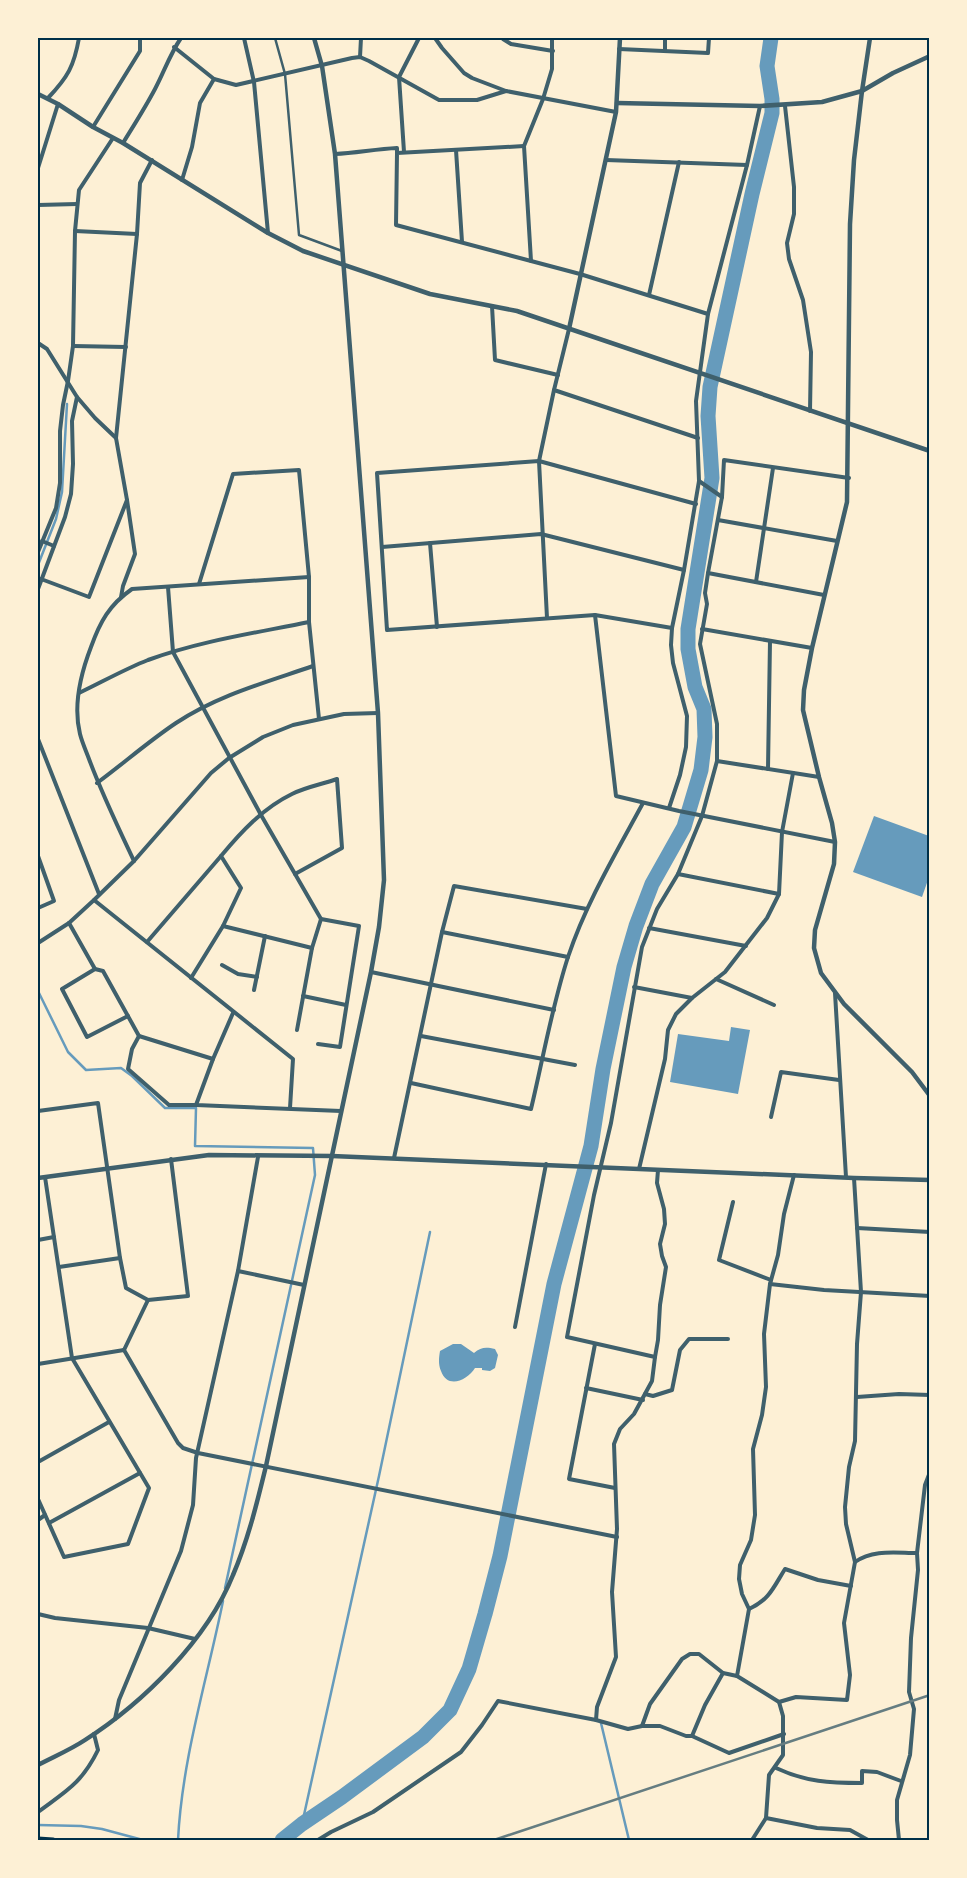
<svg xmlns="http://www.w3.org/2000/svg" width="967" height="1878" viewBox="0 0 967 1878" font-family="Barlow,sans-serif">
  <style>
    .water { fill: #669bbc }
    .lines { fill: none; stroke-linecap: round; stroke-linejoin: round }
    .stream { stroke: #669bbc; stroke-width: 2.5 }
    .river { stroke: #669bbc; stroke-width: 15 }
    .pedestrian { stroke: #3f606c; stroke-width: 2.5 }
    .minor { stroke: #3f606c; stroke-width: 4 }
    .tertiary { stroke: #3f606c; stroke-width: 4.5 }
    .secondary { stroke: #003049; stroke-width: 5 }
    .rail { stroke: #657d81; stroke-width: 2.5 }
    .neatline { fill: none; stroke: #003049; stroke-width: 2 }
  </style>
  <rect width="100%" height="100%" fill="#fdf0d5"/>
  <!-- water -->
  <g class="water">
    <path d="M874 816 929 836V877L922 897 853 872Z"/>
    <path d="M731 1027 750 1030 738 1094 670 1082 678 1034 729 1041Z"/>
    <path d="M453 1344H461L474 1353C481 1347 486 1347 495 1349L498 1355 495 1368 490 1371 482 1370V1368H475C467 1381 447 1389 441 1371 438 1364 439 1357 440 1351Z"/>
  </g>
  <g class="lines">
    <!-- stream -->
    <g class="stream">
      <path d="M38 565 56 519 62 492 67 404"/>
      <path d="M38 991 68 1052 86 1070 121 1068 132 1076 165 1108H196L195 1146 313 1148 315 1175 225 1588"/>
      <path d="M601 1723 629 1840"/>
      <path d="M302 1824 379 1476 430 1232"/>
      <path d="M38 1825 81 1826 102 1829 143 1840"/>
      <path d="M178 1840C182 1759 207 1680 223 1601"/>
    </g>
    <!-- river -->
    <path class="river" d="M282 1840 302 1824 342 1797 423 1737 450 1710 469 1669 485 1614 500 1556 554 1284 591 1146 603 1069 624 967 636 926 652 884 684 827 701 770 705 737 704 709 695 687 688 649V629L712 478 708 416 710 387 752 194 772 113V99L767 66 771 38"/>
    <!-- pedestrian -->
    <path class="pedestrian" d="M275 38 285 74 299 235 342 251"/>
    <!-- minor -->
    <g class="minor">
      <path d="M244 38 254 82 268 233"/>
      <path d="M435 38 442 48 464 73 472 78 506 91 616 112"/>
      <path d="M503 38V39L511 44 553 51"/>
      <path d="M174 47 214 79 236 85 352 58 360 57 369 61 439 100H477L506 91"/>
      <path d="M619 49 708 53 709 38"/>
      <path d="M665 51V38"/>
      <path d="M360 57 361 38"/>
      <path d="M48 98C68 77 74 66 79 38"/>
      <path d="M785 106 794 187V214L787 243 789 259 803 300 811 352 810 411"/>
      <path d="M93 127 140 51V38"/>
      <path d="M123 143C134 125 145 108 155 89 164 72 170 54 181 38"/>
      <path d="M524 146 397 153 396 225 580 274 708 314"/>
      <path d="M456 150 462 242"/>
      <path d="M404 152 399 77 419 38"/>
      <path d="M335 154C356 153 376 149 397 148V153"/>
      <path d="M606 160 747 165"/>
      <path d="M38 168 58 104"/>
      <path d="M182 180 192 147 200 103 214 79"/>
      <path d="M38 205 77 204"/>
      <path d="M75 231 137 234"/>
      <path d="M531 261 524 146 543 99 552 69V38"/>
      <path d="M649 295 679 162"/>
      <path d="M492 306 495 360 558 375"/>
      <path d="M569 329 554 390 698 438"/>
      <path d="M38 343 47 349 77 397 72 421 73 464 71 494 65 517 38 589"/>
      <path d="M73 346 126 347"/>
      <path d="M77 397 95 418 116 438 127 500 135 554 123 586 121 597"/>
      <path d="M116 438 137 234 140 183 152 160"/>
      <path d="M699 481 722 497"/>
      <path d="M718 520 837 541"/>
      <path d="M42 541 54 546"/>
      <path d="M430 543 437 627"/>
      <path d="M382 547 541 534 684 570"/>
      <path d="M38 552 56 508 60 483V431L63 405 68 381 73 346 75 231 79 190 113 138"/>
      <path d="M41 579 89 597 127 500"/>
      <path d="M756 582 773 468"/>
      <path d="M199 584 233 474 299 470 309 577V622L319 719"/>
      <path d="M168 587 173 652 261 815 321 919 359 926 340 1047 318 1044"/>
      <path d="M824 595 708 573 722 497 724 460 849 478"/>
      <path d="M595 615 616 796 679 811 835 842"/>
      <path d="M547 618 539 461 554 390"/>
      <path d="M672 628 595 615 387 630 377 473 539 461 696 504"/>
      <path d="M702 629 812 648"/>
      <path d="M79 693C102 682 125 669 148 660 200 641 255 633 309 622"/>
      <path d="M38 739 99 894"/>
      <path d="M717 761 819 777"/>
      <path d="M768 769 770 641"/>
      <path d="M97 783C124 763 149 741 176 723 218 695 267 682 313 666"/>
      <path d="M669 808 680 775 686 747 687 716 673 663 671 645 672 628 684 570 699 481 696 401 708 314 747 165 760 106"/>
      <path d="M38 856 54 901 38 908"/>
      <path d="M134 861C118 827 102 794 89 759 86 751 82 742 80 734 73 706 81 673 91 647 100 622 109 605 132 589L309 577"/>
      <path d="M678 874 779 894"/>
      <path d="M94 900 293 1059 290 1108"/>
      <path d="M69 923 95 969 103 971 139 1036 213 1059 196 1105 341 1111"/>
      <path d="M223 926 312 948"/>
      <path d="M649 928 746 946"/>
      <path d="M442 932 568 957"/>
      <path d="M147 942 221 856"/>
      <path d="M38 943 69 923 94 900 134 861 211 773 229 758 263 737 293 725 344 714 378 713"/>
      <path d="M222 965 238 974 257 977"/>
      <path d="M95 969 62 989 87 1037 128 1016"/>
      <path d="M371 972 554 1010"/>
      <path d="M191 978 223 926 241 888 221 856C241 832 263 808 292 794 306 787 323 784 337 779L342 848 295 874"/>
      <path d="M716 979 774 1005"/>
      <path d="M634 987 692 998"/>
      <path d="M254 990 265 936"/>
      <path d="M835 993 846 1177"/>
      <path d="M303 996 346 1005"/>
      <path d="M297 1030 312 948 321 919"/>
      <path d="M139 1036 132 1049 128 1069 169 1105H196"/>
      <path d="M421 1036 575 1065"/>
      <path d="M213 1059 233 1013"/>
      <path d="M411 1083 531 1109C543 1059 552 1006 568 957 586 903 616 853 643 803"/>
      <path d="M38 1111 98 1103 120 1258 126 1288 148 1300 188 1296 171 1159"/>
      <path d="M771 1117 781 1072 839 1080"/>
      <path d="M394 1158 442 932 454 886 587 909"/>
      <path d="M639 1169 665 1059 668 1030 676 1014 692 998 725 972 767 918 779 894 782 832 793 773"/>
      <path d="M733 1202 719 1260 771 1280"/>
      <path d="M857 1228 930 1232"/>
      <path d="M38 1240 54 1237"/>
      <path d="M59 1267 120 1258"/>
      <path d="M238 1271 304 1285"/>
      <path d="M770 1284 824 1290 930 1296"/>
      <path d="M515 1327 546 1164"/>
      <path d="M595 1344 569 1479 615 1488"/>
      <path d="M124 1350 178 1443 183 1448 198 1453 617 1537"/>
      <path d="M124 1350 148 1300"/>
      <path d="M655 1357 658 1340 660 1305 666 1267 662 1256 660 1244 665 1224 664 1209 657 1183 658 1170"/>
      <path d="M38 1364 124 1350"/>
      <path d="M586 1388 643 1400"/>
      <path d="M645 1394 653 1396 672 1390 680 1350 689 1339H728"/>
      <path d="M857 1397 899 1394 930 1395"/>
      <path d="M38 1462 109 1422"/>
      <path d="M38 1499 64 1557 128 1544 149 1488 72 1358 45 1177"/>
      <path d="M38 1520 45 1515"/>
      <path d="M49 1523 140 1473"/>
      <path d="M855 1562C873 1549 896 1553 917 1553"/>
      <path d="M749 1609C770 1599 773 1588 785 1569L818 1580 851 1586"/>
      <path d="M38 1614 55 1618 148 1628 195 1639"/>
      <path d="M779 1702 796 1697 847 1700 850 1675 844 1623 855 1562 846 1524 845 1507 849 1467 855 1441 857 1344 861 1292 854 1178"/>
      <path d="M115 1719 119 1700 181 1551 193 1505 196 1458 238 1271 258 1157"/>
      <path d="M596 1720 597 1707 616 1657 612 1592 617 1529 614 1444 620 1429 634 1414 652 1381 655 1357 567 1337 594 1195 611 1123 642 947 657 909 678 874 702 816 717 761V724L700 644 707 604 705 593 708 573"/>
      <path d="M642 1726 650 1704 682 1659 690 1654H699L723 1673 737 1676"/>
      <path d="M692 1736 705 1705 723 1673"/>
      <path d="M776 1768C806 1782 830 1783 862 1783V1771L877 1772 901 1781"/>
      <path d="M38 1812C66 1791 82 1783 98 1750L94 1734"/>
      <path d="M766 1818 817 1828 850 1830 868 1840"/>
      <path d="M318 1840 331 1832 373 1812 461 1752 482 1725 498 1701 596 1720 628 1729 642 1726H660L686 1736H692L729 1753 784 1734"/>
      <path d="M752 1840 766 1818 769 1775 783 1755V1716L779 1702 737 1676 749 1609 742 1594 739 1579 740 1565 751 1540 755 1515 753 1449 762 1415 766 1387 764 1334 770 1284 778 1255 784 1214 794 1175"/>
      <path d="M899 1840 897 1820V1800L910 1755 914 1709 909 1692 911 1638 918 1570 917 1553 925 1485 930 1472"/>
    </g>
    <!-- tertiary -->
    <g class="tertiary">
      <path d="M870 38 862 91 854 160 850 224 847 502 812 648 804 690 803 710 819 777 832 823 835 842 834 864 815 930 814 948 821 973 844 1004 912 1072 930 1096"/>
      <path d="M38 94 58 104 93 127 123 143 268 233 303 251 430 294 517 311 930 451"/>
      <path d="M617 103 760 106 822 102 862 91 893 73 930 56"/>
      <path d="M569 329 616 112 620 38"/>
      <path d="M38 1178 209 1155 332 1156 854 1178 930 1180"/>
      <path d="M38 1765C53 1757 70 1750 85 1740 143 1703 207 1640 233 1575 248 1540 257 1503 266 1466L371 972 379 927 384 880 378 713 335 154 322 66 314 38"/>
    </g>
    <!-- secondary -->
    <path class="secondary" d="M38 1839 53 1840"/>
    <!-- rail -->
    <path class="rail" d="M494 1840 930 1695"/>
  </g>
  <!-- border -->
  <rect width="967" height="1878" fill="none" stroke="#fdf0d5" stroke-width="78"/>
  <rect x="39" y="39" width="889" height="1800" class="neatline"/>
</svg>
